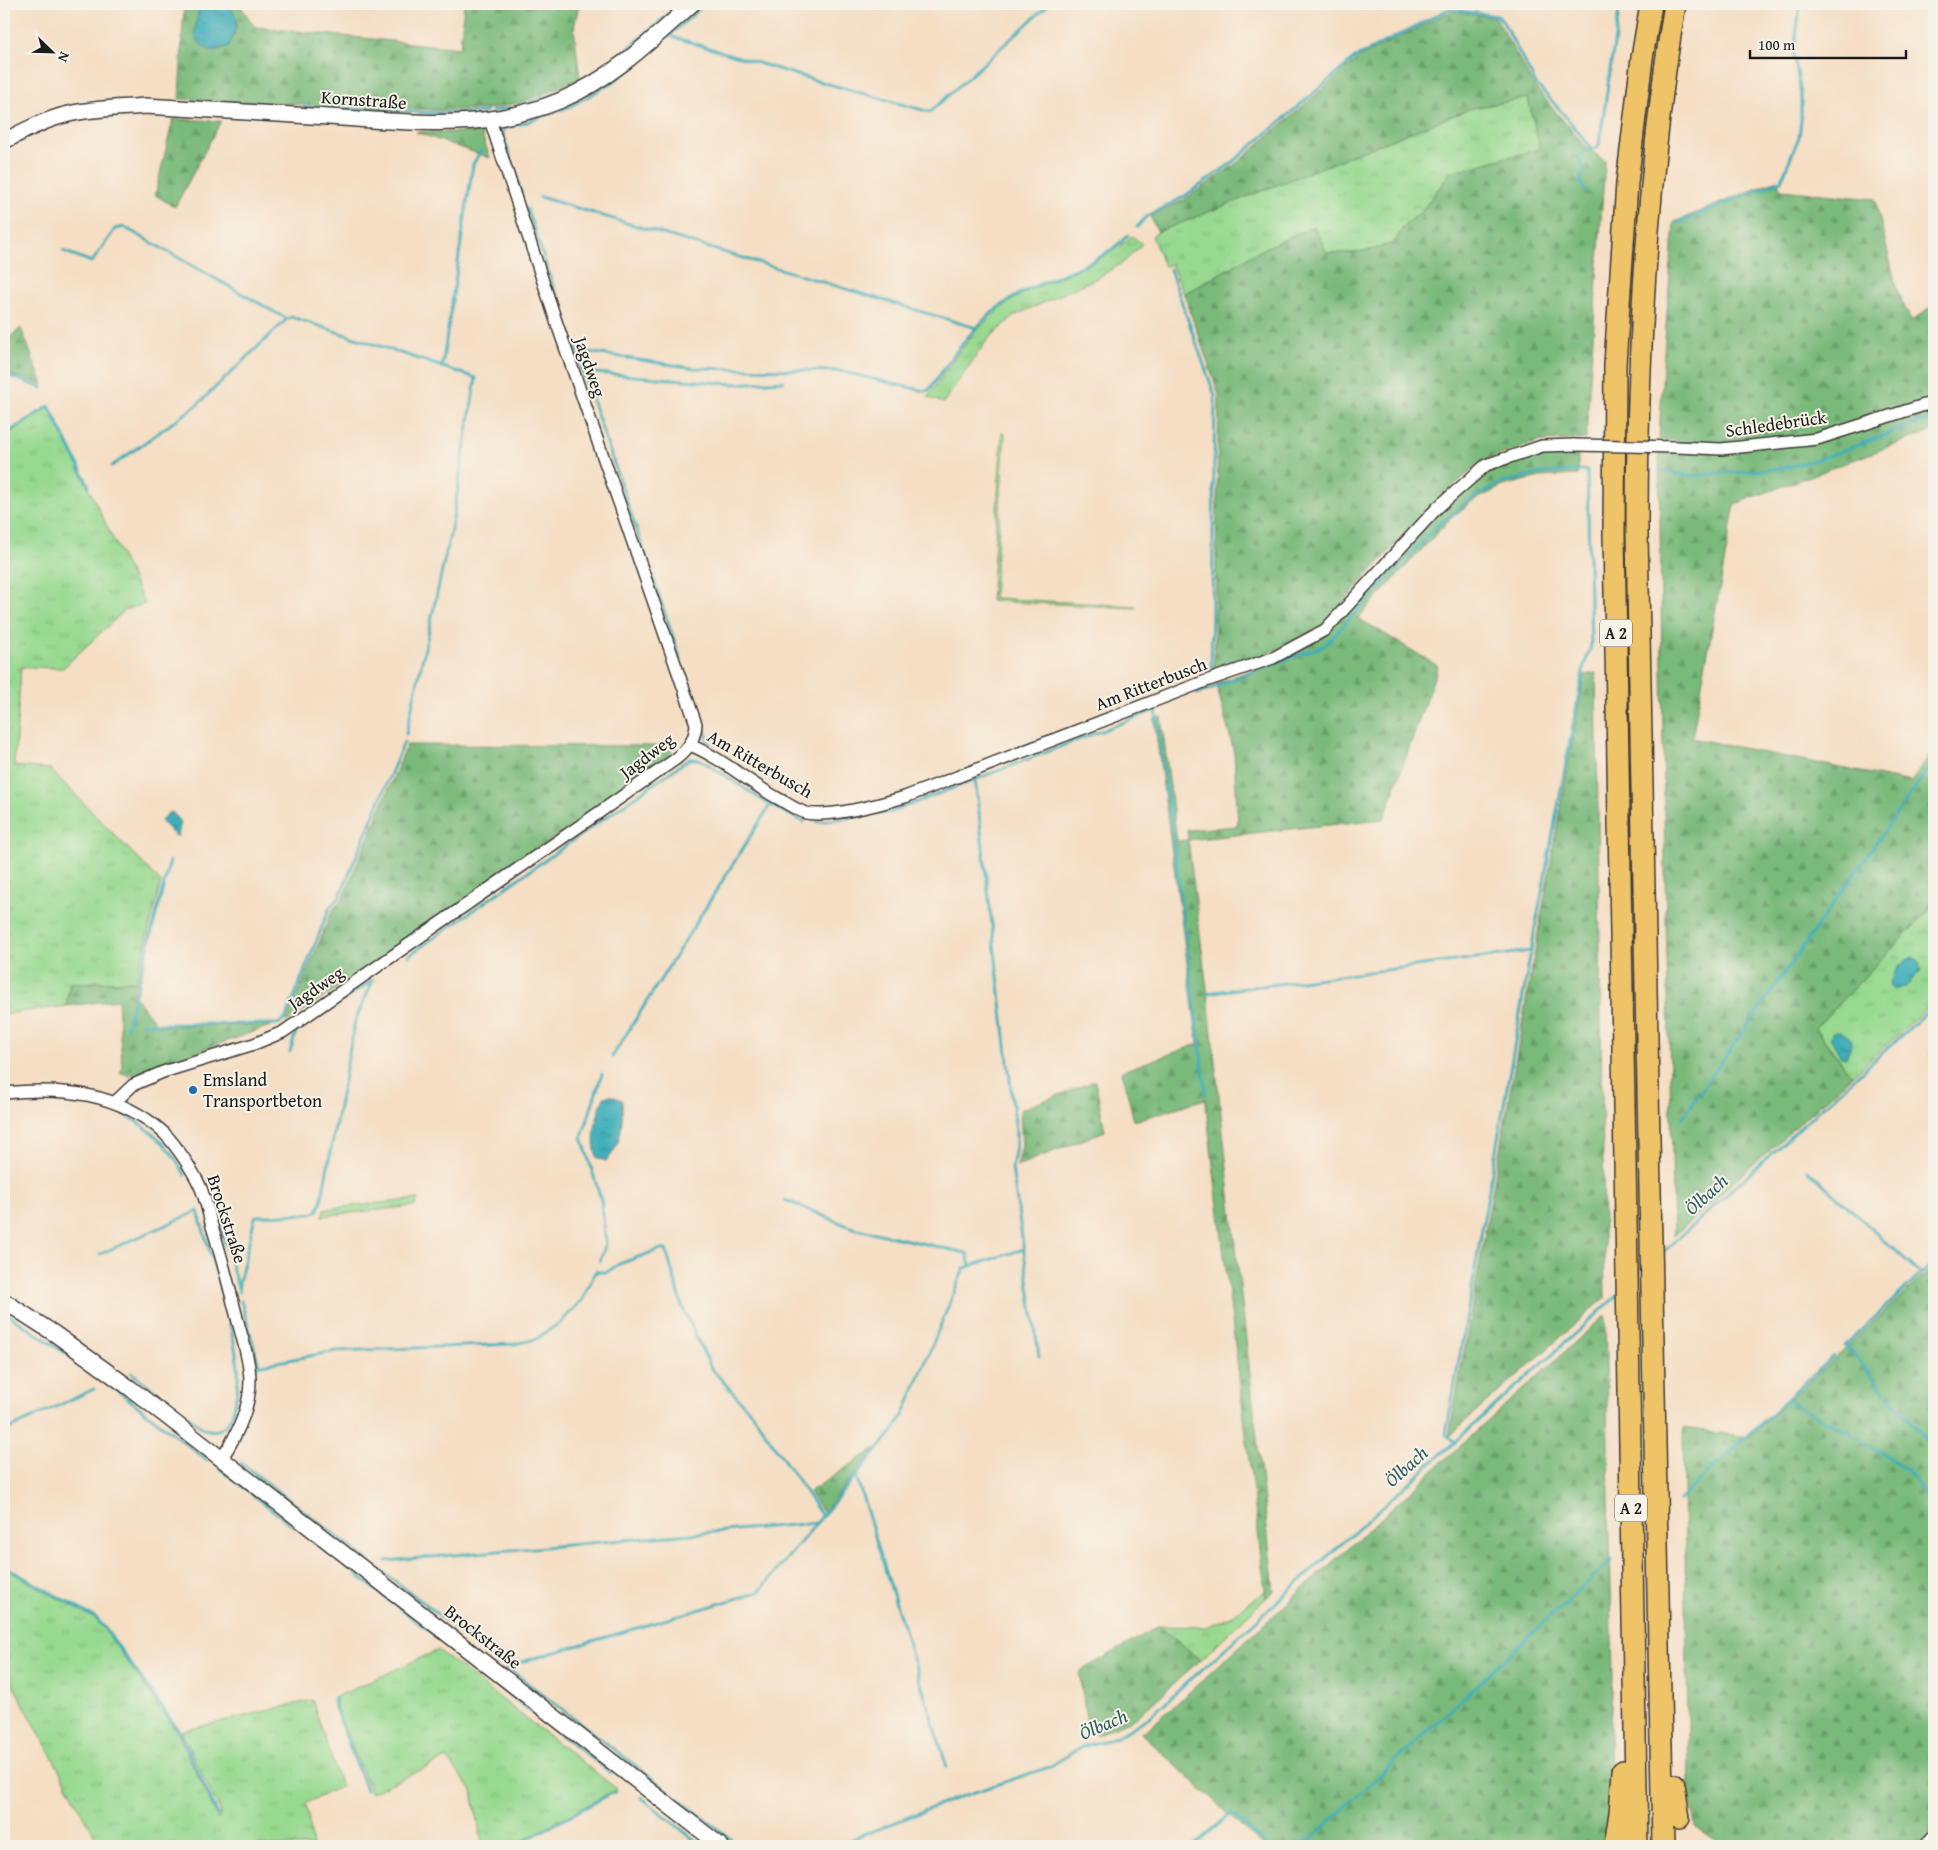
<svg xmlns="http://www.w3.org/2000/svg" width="1938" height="1850" viewBox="0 0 1938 1850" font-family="'Gentium Book Plus',serif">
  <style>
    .grass { fill: url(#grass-tufts); stroke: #5a7a56 }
    .forest { fill: url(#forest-firs); stroke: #4a6a4b }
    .water { fill: url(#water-ripples); stroke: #2c656a }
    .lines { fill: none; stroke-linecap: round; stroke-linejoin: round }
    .stream { stroke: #3daeb9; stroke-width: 3 }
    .minor-casing { stroke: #3d3935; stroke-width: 14 }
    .tertiary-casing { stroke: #3d3935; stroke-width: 18 }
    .motorway-casing { stroke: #3d3935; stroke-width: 24 }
    .minor { stroke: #fff; stroke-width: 11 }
    .tertiary { stroke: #fff; stroke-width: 15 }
    .motorway { stroke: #efc469; stroke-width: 21 }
    .minor-bridge-casing { stroke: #3d3935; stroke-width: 14; stroke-linecap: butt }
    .minor-bridge { stroke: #fff; stroke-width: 11 }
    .poi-dot { fill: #1f6fb2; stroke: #f7f3e8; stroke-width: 2 }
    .labels { text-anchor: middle; stroke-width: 4; stroke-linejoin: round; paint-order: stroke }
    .shield { fill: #f7f3e8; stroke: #5e5c59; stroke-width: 1 }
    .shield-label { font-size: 16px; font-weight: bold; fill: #1c1c1c }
    .street-label { font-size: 18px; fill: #1c1c1c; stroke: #f7f3e8 }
    .poi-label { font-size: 18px; fill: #1c1c1c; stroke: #f7f3e8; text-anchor: start }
    .water-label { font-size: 19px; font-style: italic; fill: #2b5e63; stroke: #f7f3e8 }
  </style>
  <defs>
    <pattern id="grass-tufts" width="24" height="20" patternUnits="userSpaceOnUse" patternTransform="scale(1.25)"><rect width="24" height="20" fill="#97d990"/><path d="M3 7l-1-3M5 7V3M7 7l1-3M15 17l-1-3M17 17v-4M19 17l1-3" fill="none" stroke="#82ba7c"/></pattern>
    <pattern id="forest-firs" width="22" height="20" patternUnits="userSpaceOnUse" patternTransform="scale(1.25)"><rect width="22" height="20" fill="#79b97a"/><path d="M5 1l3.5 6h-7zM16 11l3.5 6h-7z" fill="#689e69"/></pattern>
    <pattern id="water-ripples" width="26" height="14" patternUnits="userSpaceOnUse" patternTransform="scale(1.25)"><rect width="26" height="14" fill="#3daeb9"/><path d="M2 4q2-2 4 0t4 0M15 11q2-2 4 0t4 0" fill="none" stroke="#328d96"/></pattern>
  </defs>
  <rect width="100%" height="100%" fill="#f7f3e8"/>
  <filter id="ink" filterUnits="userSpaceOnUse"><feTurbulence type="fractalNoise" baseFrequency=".02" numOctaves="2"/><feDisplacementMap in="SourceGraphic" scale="10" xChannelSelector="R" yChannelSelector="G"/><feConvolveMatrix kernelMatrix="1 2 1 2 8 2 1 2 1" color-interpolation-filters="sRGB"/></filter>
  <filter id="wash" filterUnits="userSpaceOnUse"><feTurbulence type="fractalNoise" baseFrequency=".0096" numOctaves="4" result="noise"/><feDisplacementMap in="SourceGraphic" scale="20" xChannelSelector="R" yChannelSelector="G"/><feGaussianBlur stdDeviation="1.12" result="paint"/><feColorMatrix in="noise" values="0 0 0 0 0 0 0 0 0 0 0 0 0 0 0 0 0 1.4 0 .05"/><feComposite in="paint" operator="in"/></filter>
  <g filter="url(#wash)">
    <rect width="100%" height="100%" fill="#f5dec4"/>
    <!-- grass -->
    <g class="grass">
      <path d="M1528 98 1541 150 1451 172 1421 212 1404 226 1394 243 1374 249 1353 253H1327L1314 227 1263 249 1184 294 1171 264 1164 266 1152 236 1158 232 1472 108Z"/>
      <path d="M1132 236 1142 244 1125 261 1099 277 1014 316 988 339 943 403 928 397C952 362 977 322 1014 299 1053 275 1096 269 1132 236Z"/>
      <path d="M49 407 145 604 125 610 63 668 21 667 14 766 50 769 161 882 136 981 70 983 66 1006 4 1014V437Z"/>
      <path d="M1002 433 1005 434 994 598 1136 606V608L991 601Z"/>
      <path d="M1934 905V1002L1852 1076 1815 1028Z"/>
      <path d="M418 1199 415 1206 322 1216 325 1209Z"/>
      <path d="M4 1568 95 1619 104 1629 177 1732 218 1819 221 1813 181 1731 312 1700 341 1787 306 1803 313 1846H78L96 1838 4 1668Z"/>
      <path d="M1265 1591 1266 1598 1200 1660 1159 1626 1206 1627 1233 1615Z"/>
      <path d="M438 1650 617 1789 512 1846H470L482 1844 472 1791 447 1758 371 1793 336 1708V1697Z"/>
    </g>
    <!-- forest -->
    <g class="forest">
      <path d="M184 4H239L255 27 460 48 464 4H579L574 28 580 79 519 103 488 109 437 110 179 99Z"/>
      <path d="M1449 12H1458L1496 18 1534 86 1584 145 1605 161 1586 439 1541 441 1482 461 1430 506 1323 625 1270 653 1214 670 1219 395 1184 294 1263 249 1314 226 1327 253H1353L1374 249 1394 243 1404 226 1421 212 1451 172 1540 149 1528 98 1472 108 1158 232 1150 216 1184 200 1237 163 1360 57Z"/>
      <path d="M173 119 221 121 175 207 155 195Z"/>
      <path d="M416 132H481L490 158Z"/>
      <path d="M1777 180 1781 190 1875 199 1897 290 1911 321 1934 305V430L1735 504 1692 738 1911 782 1934 749V905L1815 1028 1852 1076 1674 1236 1665 877 1659 452 1677 453V440H1659L1663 366 1674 222Z"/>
      <path d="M21 328 43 385 4 372V342Z"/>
      <path d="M1578 452V475L1540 477 1503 486 1471 502 1450 519 1358 618 1438 666 1384 819 1188 840 1208 997 1274 1591 1266 1598 1205 1099 1134 1121 1122 1071 1198 1044 1154 719 1161 717 1177 841 1188 840 1187 830 1238 826 1234 753 1216 683 1273 662 1323 637 1439 512 1488 471 1541 454Z"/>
      <path d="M1596 673 1605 1298 1449 1436 1584 675Z"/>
      <path d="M407 745 669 746 673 755 384 957 286 1022 333 909 342 900Z"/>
      <path d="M136 981 132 998 137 999 158 1026 273 1025 129 1076 120 1072 122 1066 118 1000 66 1006 70 983Z"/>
      <path d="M1095 1081 1105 1131 1017 1166 1022 1146 1020 1110Z"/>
      <path d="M1934 1266V1827L1920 1846H1724L1695 1826 1689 1790 1683 1428 1749 1437Z"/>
      <path d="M1605 1315 1613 1678 1610 1723 1611 1813 1603 1846H1263L1141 1733 1155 1723Z"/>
      <path d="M876 1448 823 1512 809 1492Z"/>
      <path d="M1159 1626 1200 1660 1136 1718 1096 1735 1088 1730 1079 1672Z"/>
    </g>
    <!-- water -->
    <g class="water">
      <path d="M205 4H225C243 19 237 26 229 46L214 51C188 44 195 27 200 6Z"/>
      <path d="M169 812 173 813 181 822 178 836 174 835 161 821Z"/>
      <path d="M1913 957 1919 962 1921 970 1906 987 1893 989 1889 985C1894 973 1901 961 1913 957Z"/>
      <path d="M1838 1031 1844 1033 1850 1038 1851 1045 1846 1058 1841 1057 1830 1037 1832 1033Z"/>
      <path d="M610 1095 622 1100C623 1121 622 1146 606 1161L597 1158C590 1138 597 1115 604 1097Z"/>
    </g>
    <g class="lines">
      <!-- stream -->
      <g class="stream">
        <path d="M4 7 6 4"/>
        <path d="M669 36 705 4"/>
        <path d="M670 36 814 80 930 112 1049 4"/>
        <path d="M519 106C546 97 574 88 597 72 626 52 653 28 679 4"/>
        <path d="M303 107 436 113 486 112"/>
        <path d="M492 111 511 108"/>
        <path d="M1586 191 1580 182 1584 169 1578 157 1588 149 1597 148 1599 145 1620 4"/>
        <path d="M521 192 503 135 504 128 527 122 571 106 612 83 660 44"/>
        <path d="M540 197 976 328"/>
        <path d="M527 209 681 660"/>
        <path d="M1678 223 1781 181 1799 137 1801 119V95L1794 54 1800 4"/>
        <path d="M1137 227 1147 216 1185 196 1233 162 1356 57 1449 9 1498 16 1503 22 1536 84 1561 111 1592 149"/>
        <path d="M63 251 92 262 115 229 124 227 287 319"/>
        <path d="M1170 269 1215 396 1211 673"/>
        <path d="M575 350 693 368 840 371 924 391 929 390C953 356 977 318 1014 297 1051 275 1098 267 1128 235"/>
        <path d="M442 367 473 164 481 151"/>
        <path d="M583 372 734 384 784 381"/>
        <path d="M4 374 42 388"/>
        <path d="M4 435 49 406 89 486"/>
        <path d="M112 466 196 406 287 319 292 317 476 378 451 530 406 734"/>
        <path d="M1660 470 1688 476 1778 469 1820 459 1934 417"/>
        <path d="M690 686 710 745"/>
        <path d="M1197 694 1275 663 1324 646 1437 526 1471 499 1502 483 1541 473 1587 470 1591 646 1584 666 1531 951 1446 1434 1455 1443"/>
        <path d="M1156 710 1206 1093"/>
        <path d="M975 779 1016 1131V1146L1012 1168 1039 1356"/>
        <path d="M817 822 891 812 1158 709"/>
        <path d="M408 956 689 759H696L701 760 770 805 804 822"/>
        <path d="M1207 993 1531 951"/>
        <path d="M141 1024H278L285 1019 330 907 339 898 404 742"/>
        <path d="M127 1027 170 861"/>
        <path d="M290 1052 296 1032 372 981"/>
        <path d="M1932 1053 1934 1056"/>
        <path d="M612 1057 770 805"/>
        <path d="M4 1101 54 1097"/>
        <path d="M117 1110C149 1128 167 1141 185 1175"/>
        <path d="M1682 1118 1934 761"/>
        <path d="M1808 1170 1921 1274"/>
        <path d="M785 1200 853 1228 966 1253 968 1257 970 1266"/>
        <path d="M214 1204 238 1288"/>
        <path d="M100 1254 198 1211C212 1262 231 1314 238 1367 239 1381 236 1420 222 1428 216 1432 210 1430 204 1429L132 1373"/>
        <path d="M1659 1256 1934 1006"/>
        <path d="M600 1261 606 1243 601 1200 582 1137 602 1074"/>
        <path d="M595 1272H607L619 1264 661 1249 666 1250 682 1306 711 1368 754 1416 822 1516"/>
        <path d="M239 1293V1283L255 1217 258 1216 311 1214 317 1211 321 1203 355 1021 373 980"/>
        <path d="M241 1301 259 1365"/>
        <path d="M4 1312 86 1367"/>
        <path d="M1845 1345 1934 1449"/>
        <path d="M1844 1346 1934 1262"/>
        <path d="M256 1366 336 1351 515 1344 536 1339 561 1322 582 1300 596 1271"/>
        <path d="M99 1376 207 1460"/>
        <path d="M1786 1400 1860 1439 1908 1470 1934 1510"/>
        <path d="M4 1431 94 1389"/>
        <path d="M241 1463 368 1560"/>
        <path d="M220 1469 294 1527"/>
        <path d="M856 1476 947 1767"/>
        <path d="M1679 1500 1833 1356"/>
        <path d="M312 1540 433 1634"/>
        <path d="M386 1561 816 1523"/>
        <path d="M4 1566 96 1618 105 1628 179 1731 218 1815"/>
        <path d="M382 1571 740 1846"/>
        <path d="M447 1647 611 1773"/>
        <path d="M508 1666 759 1592 894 1430 904 1414 964 1268 1024 1249"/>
        <path d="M335 1697 334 1700 335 1708 366 1790"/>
        <path d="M641 1797 702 1846"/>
        <path d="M515 1846 616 1791"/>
        <path d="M835 1846 957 1798 1049 1767 1082 1747 1117 1737 1148 1718 1620 1293"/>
        <path d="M1193 1846 1232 1813 1267 1846"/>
        <path d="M1293 1846 1310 1840 1612 1560"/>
      </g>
    </g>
  </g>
  <g filter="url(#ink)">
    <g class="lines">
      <defs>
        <g id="minor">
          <path d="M1677 447 1721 449 1817 439 1934 402"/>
          <path d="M690 745C722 758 749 783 779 799 788 804 796 810 806 813 830 818 881 804 905 797L1206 681 1273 658 1325 630 1437 508 1486 465 1542 446 1574 445"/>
          <path d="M4 1093C61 1087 119 1092 164 1133 176 1145 193 1171 200 1186 205 1197 208 1211 211 1223 221 1254 229 1286 237 1318 242 1338 250 1360 250 1381 250 1409 237 1435 222 1458"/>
          <path d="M115 1102 133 1085 163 1072 254 1044 283 1032 676 759C688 749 695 740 696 724L557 324 490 120"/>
          <path d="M1925 1846 1934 1835"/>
        </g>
        <g id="tertiary">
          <path d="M4 141C24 131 46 119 69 114 94 108 121 108 147 106 207 110 267 113 328 117 406 122 484 132 559 101 610 80 651 41 692 4"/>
          <path d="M4 1301 55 1334 130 1388 721 1846"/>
        </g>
        <g id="motorway">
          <path d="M1674 1785 1679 1818"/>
          <path d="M1615 1846 1620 1813 1623 1771"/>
          <path d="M1637 1846 1614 535 1615 364 1627 183 1642 58 1651 4"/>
          <path d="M1663 1846 1637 534C1637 356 1646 179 1675 4"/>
        </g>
      </defs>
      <!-- minor casing -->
      <use href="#minor" class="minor-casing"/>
      <!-- tertiary casing -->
      <use href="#tertiary" class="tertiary-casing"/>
      <!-- motorway casing -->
      <use href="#motorway" class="motorway-casing"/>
      <!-- minor -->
      <use href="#minor" class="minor"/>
      <!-- tertiary -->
      <use href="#tertiary" class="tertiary"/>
      <!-- motorway -->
      <use href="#motorway" class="motorway"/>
      <defs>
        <path id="minor-bridge" d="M1574 445 1677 447"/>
      </defs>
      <!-- minor-bridge casing -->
      <use href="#minor-bridge" class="minor-bridge-casing"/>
      <!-- minor-bridge -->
      <use href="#minor-bridge" class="minor-bridge"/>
    </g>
  </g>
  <!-- markers -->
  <circle class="poi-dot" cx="193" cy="1090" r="5"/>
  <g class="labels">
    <!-- shield labels -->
    <g class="shield">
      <rect x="1600" y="619.5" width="32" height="27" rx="4"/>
      <rect x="1615" y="1494.5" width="32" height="27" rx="4"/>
    </g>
    <g class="shield-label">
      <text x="1616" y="639">A 2</text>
      <text x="1631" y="1514">A 2</text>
    </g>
    <!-- street labels -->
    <g class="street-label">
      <text transform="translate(364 100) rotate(4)" y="6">Kornstraße</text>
      <text transform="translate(590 367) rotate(71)" y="6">Jagdweg</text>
      <text transform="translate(1776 424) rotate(-8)" y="6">Schledebrück</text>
      <text transform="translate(1151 684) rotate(-21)" y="6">Am Ritterbusch</text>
      <text transform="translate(647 756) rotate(-37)" y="6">Jagdweg</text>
      <text transform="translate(760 764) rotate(30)" y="6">Am Ritterbusch</text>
      <text transform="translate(316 988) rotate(-34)" y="6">Jagdweg</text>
      <text transform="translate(227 1219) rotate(72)" y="6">Brockstraße</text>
      <text transform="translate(483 1637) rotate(38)" y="6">Brockstraße</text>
    </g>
    <!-- poi labels -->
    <g class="poi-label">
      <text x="203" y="1086">Emsland<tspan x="203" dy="21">Transportbeton</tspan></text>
    </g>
    <!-- water labels -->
    <g class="water-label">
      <text transform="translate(1706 1194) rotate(-42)" y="7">Ölbach</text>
      <text transform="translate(1406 1466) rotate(-42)" y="7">Ölbach</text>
      <text transform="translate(1103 1724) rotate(-23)" y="7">Ölbach</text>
    </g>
  </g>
  <!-- margin -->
  <rect width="1938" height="1850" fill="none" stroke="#f7f3e8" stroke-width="20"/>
  <!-- north arrow -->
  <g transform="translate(52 52) rotate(113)" stroke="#f7f3e8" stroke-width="4" paint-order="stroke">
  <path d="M0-4L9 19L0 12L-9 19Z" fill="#1c1c1c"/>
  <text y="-8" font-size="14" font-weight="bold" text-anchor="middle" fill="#1c1c1c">N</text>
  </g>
  <!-- scale -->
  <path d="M1750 50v8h156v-8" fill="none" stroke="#1c1c1c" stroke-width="2.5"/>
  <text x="1758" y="50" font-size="15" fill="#1c1c1c" stroke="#f7f3e8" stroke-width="4" paint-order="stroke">100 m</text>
</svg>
